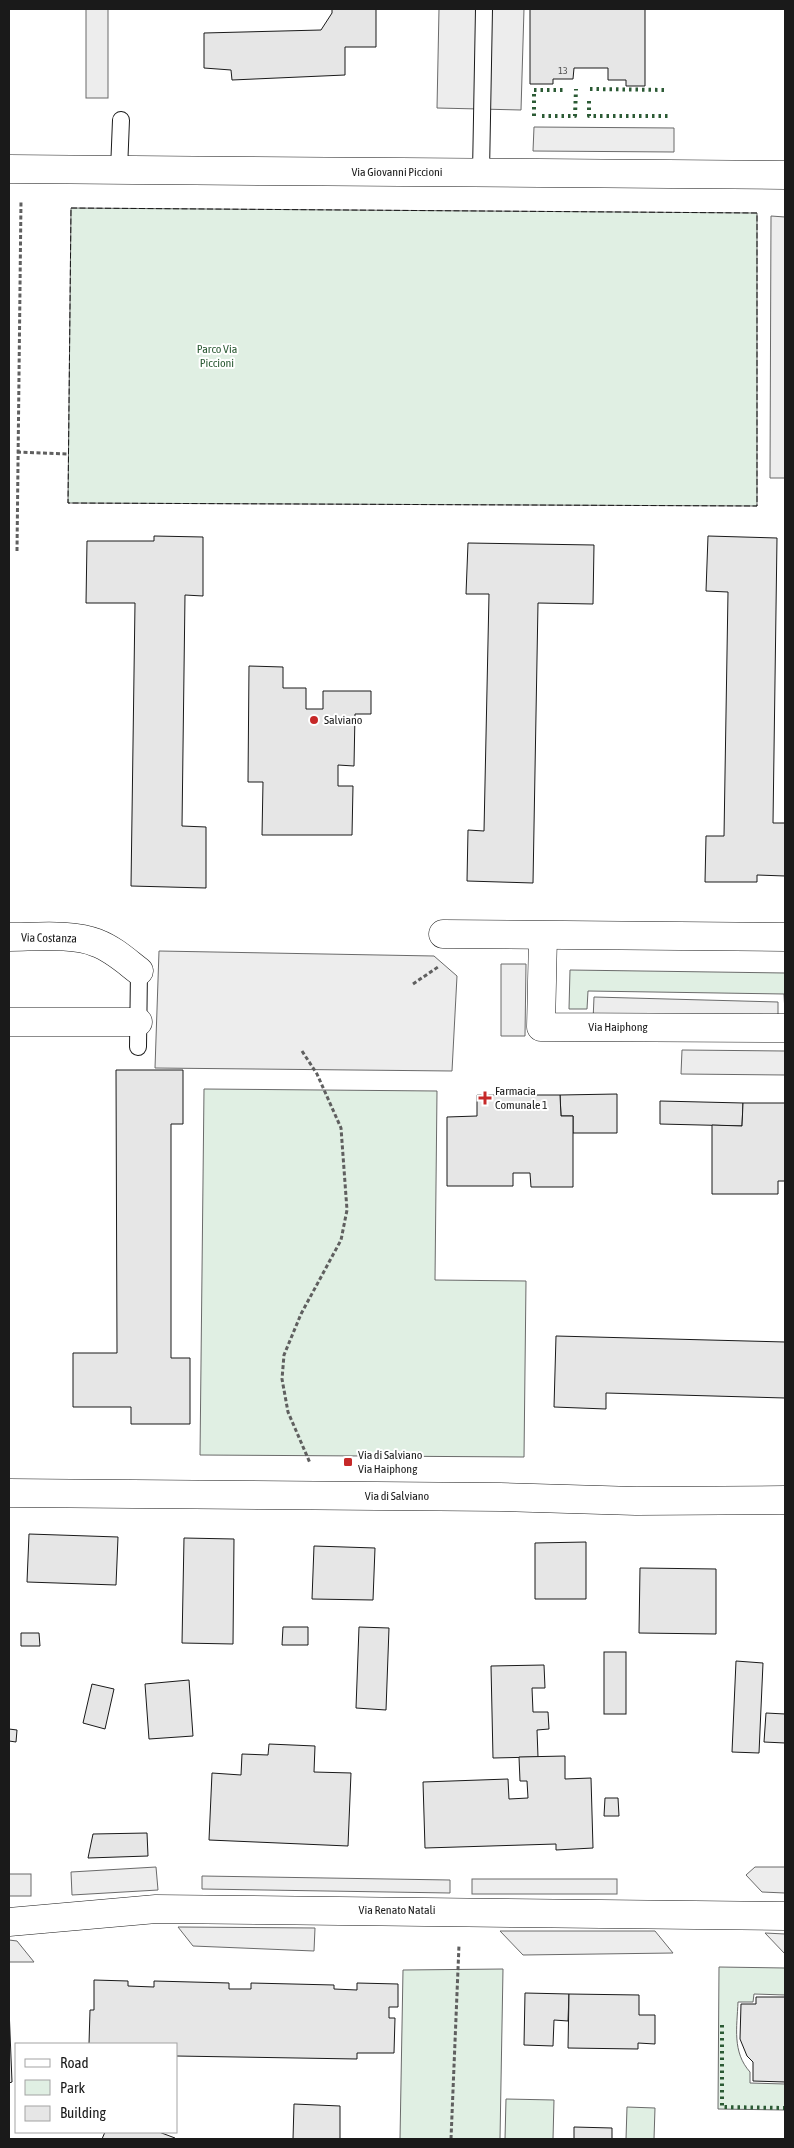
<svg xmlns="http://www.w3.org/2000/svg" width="794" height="2148" viewBox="0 0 794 2148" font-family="'Asap Condensed',sans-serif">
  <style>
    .green { fill: #e0efe3; stroke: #6a6a6a }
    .parking { fill: #ededed; stroke: #6a6a6a }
    .building { fill: #e6e6e6; stroke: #1a1a1a }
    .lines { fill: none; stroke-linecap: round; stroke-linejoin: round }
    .lane-casing { stroke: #1a1a1a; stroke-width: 18 }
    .street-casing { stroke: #1a1a1a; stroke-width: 29 }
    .secondary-casing { stroke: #1a1a1a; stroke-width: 29 }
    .path { stroke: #5f5f5f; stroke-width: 3; stroke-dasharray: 4 2.5; stroke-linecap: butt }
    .lane { stroke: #fff; stroke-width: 16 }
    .street { stroke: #fff; stroke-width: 28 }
    .secondary { stroke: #fff; stroke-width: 28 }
    .hedge { stroke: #2b5a34; stroke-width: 4; stroke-dasharray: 2.5 4; stroke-linecap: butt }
    .fence { stroke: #1a1a1a; stroke-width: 1; stroke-dasharray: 6 2.5; stroke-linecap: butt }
    .poi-dot { fill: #c62828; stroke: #fff; stroke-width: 2 }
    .labels { text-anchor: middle; stroke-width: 4; stroke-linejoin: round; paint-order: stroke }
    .number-label { font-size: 10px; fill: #4d4d4d }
    .street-label { font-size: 12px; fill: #1a1a1a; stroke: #fff }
    .park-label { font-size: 12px; fill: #2b5a34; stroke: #fff }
    .poi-label { font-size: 12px; fill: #1a1a1a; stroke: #fff; text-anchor: start }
  </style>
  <rect width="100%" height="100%" fill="#fff"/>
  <!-- green -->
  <g class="green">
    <path d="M71 208 757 213V506L68 503Z"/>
    <path d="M570 970 785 973V1013L784 994 588 991 587 1009H569Z"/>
    <path d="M204 1089 437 1091 435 1280 526 1281 524 1457 200 1455Z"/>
    <path d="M719 1967 785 1968V1995L754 1994 753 2002H738C737 2027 732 2052 750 2072V2083L785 2084V2110L718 2109Z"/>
    <path d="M503 1969 500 2139H400L403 1970Z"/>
    <path d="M506 2099 554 2100 553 2139H505Z"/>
    <path d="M627 2107 655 2108 654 2139H626Z"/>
  </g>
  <!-- parking -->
  <g class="parking">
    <rect x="86" y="9" width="22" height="89"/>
    <path d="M439 9H524L521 110 437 108Z"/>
    <path d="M534 127 674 128V152L533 151Z"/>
    <path d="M771 216 785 217V478H770Z"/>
    <path d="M159 951 434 956 457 976 452 1071 155 1068Z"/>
    <path d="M501 964H526L525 1036H501Z"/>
    <path d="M594 997 778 1002V1025L593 1021Z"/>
    <path d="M682 1050 785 1051V1075L681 1074Z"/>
    <path d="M156 1867 158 1890 72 1895 71 1872Z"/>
    <path d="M755 1867H785V1893L762 1892 746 1875Z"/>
    <rect x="9" y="1874" width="22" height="22"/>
    <path d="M202 1876 450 1880V1893L202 1889Z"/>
    <rect x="472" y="1879" width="145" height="15"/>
    <path d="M178 1927 315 1928 314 1951 193 1946Z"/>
    <path d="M500 1931H655L673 1953 523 1955Z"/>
    <path d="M765 1933 785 1934V1954Z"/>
    <path d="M9 1940 17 1941 34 1962H9Z"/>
  </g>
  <!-- building -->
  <g class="building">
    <path d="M332 9H376V47H345V75L232 80 231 70 204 68V33L321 30 332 13Z"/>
    <path d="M530 9H645V86H626V80H608V68H574L573 79H553V84H530Z"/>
    <path d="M154 536 203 537V596L185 595 182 826 206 827V888L131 886 135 603H86L87 541H154Z"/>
    <path d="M708 536 777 538 773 823H785V876L757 875V882H705L706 836H724L728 592 706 591Z"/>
    <path d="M468 543 594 545 593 604 538 603 533 883 467 881 468 830 484 831 489 594H466Z"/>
    <path d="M249 666 283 667V688H306V709H323V691H371V714H355L354 766 338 765V786H353L352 835H262L263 782H248Z"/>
    <path d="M116 1070H183V1124H171V1358H190V1424H131V1407H73V1353H117Z"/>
    <path d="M617 1094V1133H573V1116H561L560 1095Z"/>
    <path d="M477 1095H560L561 1116H573V1187H531L530 1173H513V1186H447V1117L477 1116Z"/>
    <path d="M660 1101 743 1103 742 1126 660 1124Z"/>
    <path d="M743 1103H785V1181H778V1194H712V1125L742 1126Z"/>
    <path d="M556 1336 785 1342V1398L606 1393V1409L554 1407Z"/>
    <path d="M29 1534 118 1537 116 1585 27 1582Z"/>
    <path d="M184 1538 234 1539 233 1644 182 1643Z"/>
    <path d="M586 1542V1599H535V1543Z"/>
    <path d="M314 1546 375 1548 373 1600 312 1599Z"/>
    <path d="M640 1568 716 1569V1634L639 1633Z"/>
    <path d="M283 1627H308V1645H282Z"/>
    <path d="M359 1627 389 1628 386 1710 356 1708Z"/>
    <path d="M21 1633H39L40 1646H21Z"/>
    <rect x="604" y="1652" width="22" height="62"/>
    <path d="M736 1661 763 1663 759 1753 732 1752Z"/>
    <path d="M544 1665 545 1688H532L533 1712H548L549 1729 537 1730 538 1757 493 1758 491 1666Z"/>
    <path d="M189 1680 193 1736 149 1739 145 1684Z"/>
    <path d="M92 1684 114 1689 105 1729 83 1723Z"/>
    <path d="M766 1713 785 1714V1743L764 1742Z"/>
    <path d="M9 1729 17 1730 16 1742 9 1741Z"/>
    <path d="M269 1744 315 1746 314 1772 351 1773 348 1846 209 1840 212 1773 241 1775 242 1754 268 1755Z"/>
    <path d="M565 1756V1779L591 1778 593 1848 556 1850V1844L425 1848 423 1782 508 1779 509 1799 528 1798 527 1781H520L519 1757Z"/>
    <path d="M605 1798H618L619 1816H604Z"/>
    <path d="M147 1833 148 1856 88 1858 93 1834Z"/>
    <path d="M94 1980 128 1981V1986L154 1987V1981L229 1983V1989H251V1983L334 1985V1989L357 1990V1983L398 1984V2007H389V2018H395L394 2053H357V2059L176 2056V2044H89L90 2010H94Z"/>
    <path d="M525 1993 569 1994 568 2021 554 2020 553 2046 524 2045Z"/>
    <path d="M569 1994 639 1995V2015H655V2044L638 2043V2049L568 2048Z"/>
    <path d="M756 1997H785V2082L753 2081V2062L747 2056 740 2039 741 2004H756Z"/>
    <path d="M9 2008 12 2082 9 2083Z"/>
    <path d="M294 2104 340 2106V2139H293Z"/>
    <path d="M574 2127 612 2128V2139H574Z"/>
    <path d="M105 2132H159L175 2138 174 2139H102Z"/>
  </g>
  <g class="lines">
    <defs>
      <g id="lane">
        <path d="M119 170 121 120"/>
        <path d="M481 172 484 9"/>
        <path d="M138 1047 139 971"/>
      </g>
      <g id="street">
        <path d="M9 169 785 175"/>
        <path d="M443 934 785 937"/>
        <path d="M543 936 541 1027 785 1028"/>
        <path d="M9 937C36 937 73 933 97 943 113 949 126 961 139 971"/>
        <path d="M9 1022H138"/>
        <path d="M9 1922 156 1909 785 1916"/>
      </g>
      <path id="secondary" d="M9 1493 500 1497 636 1501 785 1500"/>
    </defs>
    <!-- lane casing -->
    <use href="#lane" class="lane-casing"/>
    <!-- street casing -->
    <use href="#street" class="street-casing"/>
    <!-- secondary casing -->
    <use href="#secondary" class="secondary-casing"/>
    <!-- path -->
    <g class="path">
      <path d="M17 452 68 454"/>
      <path d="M17 551 21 200"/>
      <path d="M413 984 438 967"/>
      <path d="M302 1051 317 1074 341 1128 347 1210 341 1240 301 1314 284 1355 282 1379 288 1412 310 1463"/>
      <path d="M451 2139 459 1945"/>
    </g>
    <!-- lane -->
    <use href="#lane" class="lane"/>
    <!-- street -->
    <use href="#street" class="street"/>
    <!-- secondary -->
    <use href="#secondary" class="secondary"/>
    <!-- hedge -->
    <g class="hedge">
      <path d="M590 89 667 90"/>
      <path d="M589 101V116H670"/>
      <path d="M534 116V90H564"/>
      <path d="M542 116H575L576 89"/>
      <path d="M722 2025V2107L785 2108"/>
    </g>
    <!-- fence -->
    <path class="fence" d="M71 208 757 213V506L68 503Z"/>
  </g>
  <!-- markers -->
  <g class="poi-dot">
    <circle cx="314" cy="720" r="5"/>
    <path d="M482.5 1090.5h5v5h5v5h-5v5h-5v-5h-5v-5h5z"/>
    <rect x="343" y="1457" width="10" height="10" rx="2.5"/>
  </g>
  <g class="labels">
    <!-- number labels -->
    <g class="number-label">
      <text x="563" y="74">13</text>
    </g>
    <!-- street labels -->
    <g class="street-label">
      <text x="397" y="176">Via Giovanni Piccioni</text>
      <text transform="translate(49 938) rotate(1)" y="4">Via Costanza</text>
      <text x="618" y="1031">Via Haiphong</text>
      <text x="397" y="1500">Via di Salviano</text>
      <text x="397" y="1914">Via Renato Natali</text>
    </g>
    <!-- park labels -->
    <g class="park-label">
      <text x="217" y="353">Parco Via<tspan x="217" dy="14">Piccioni</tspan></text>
    </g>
    <!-- poi labels -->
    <g class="poi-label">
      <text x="324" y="724">Salviano</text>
      <text x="495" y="1095">Farmacia<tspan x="495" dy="14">Comunale 1</tspan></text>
      <text x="358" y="1459">Via di Salviano<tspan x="358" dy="14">Via Haiphong</tspan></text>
    </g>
  </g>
  <!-- border -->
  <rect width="794" height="2148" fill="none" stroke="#1a1a1a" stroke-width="20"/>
  <!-- legend -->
  <rect x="15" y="2043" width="162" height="90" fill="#ffffff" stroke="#a3a3a3"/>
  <rect x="25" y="2059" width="25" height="8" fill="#ffffff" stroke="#a3a3a3"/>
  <text x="60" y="2068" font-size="15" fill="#1a1a1a">Road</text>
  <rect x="25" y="2080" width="25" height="15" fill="#e0efe3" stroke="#a3a3a3"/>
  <text x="60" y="2093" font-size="15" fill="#1a1a1a">Park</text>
  <rect x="25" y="2106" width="25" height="15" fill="#e6e6e6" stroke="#a3a3a3"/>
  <text x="60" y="2118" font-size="15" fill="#1a1a1a">Building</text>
</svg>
